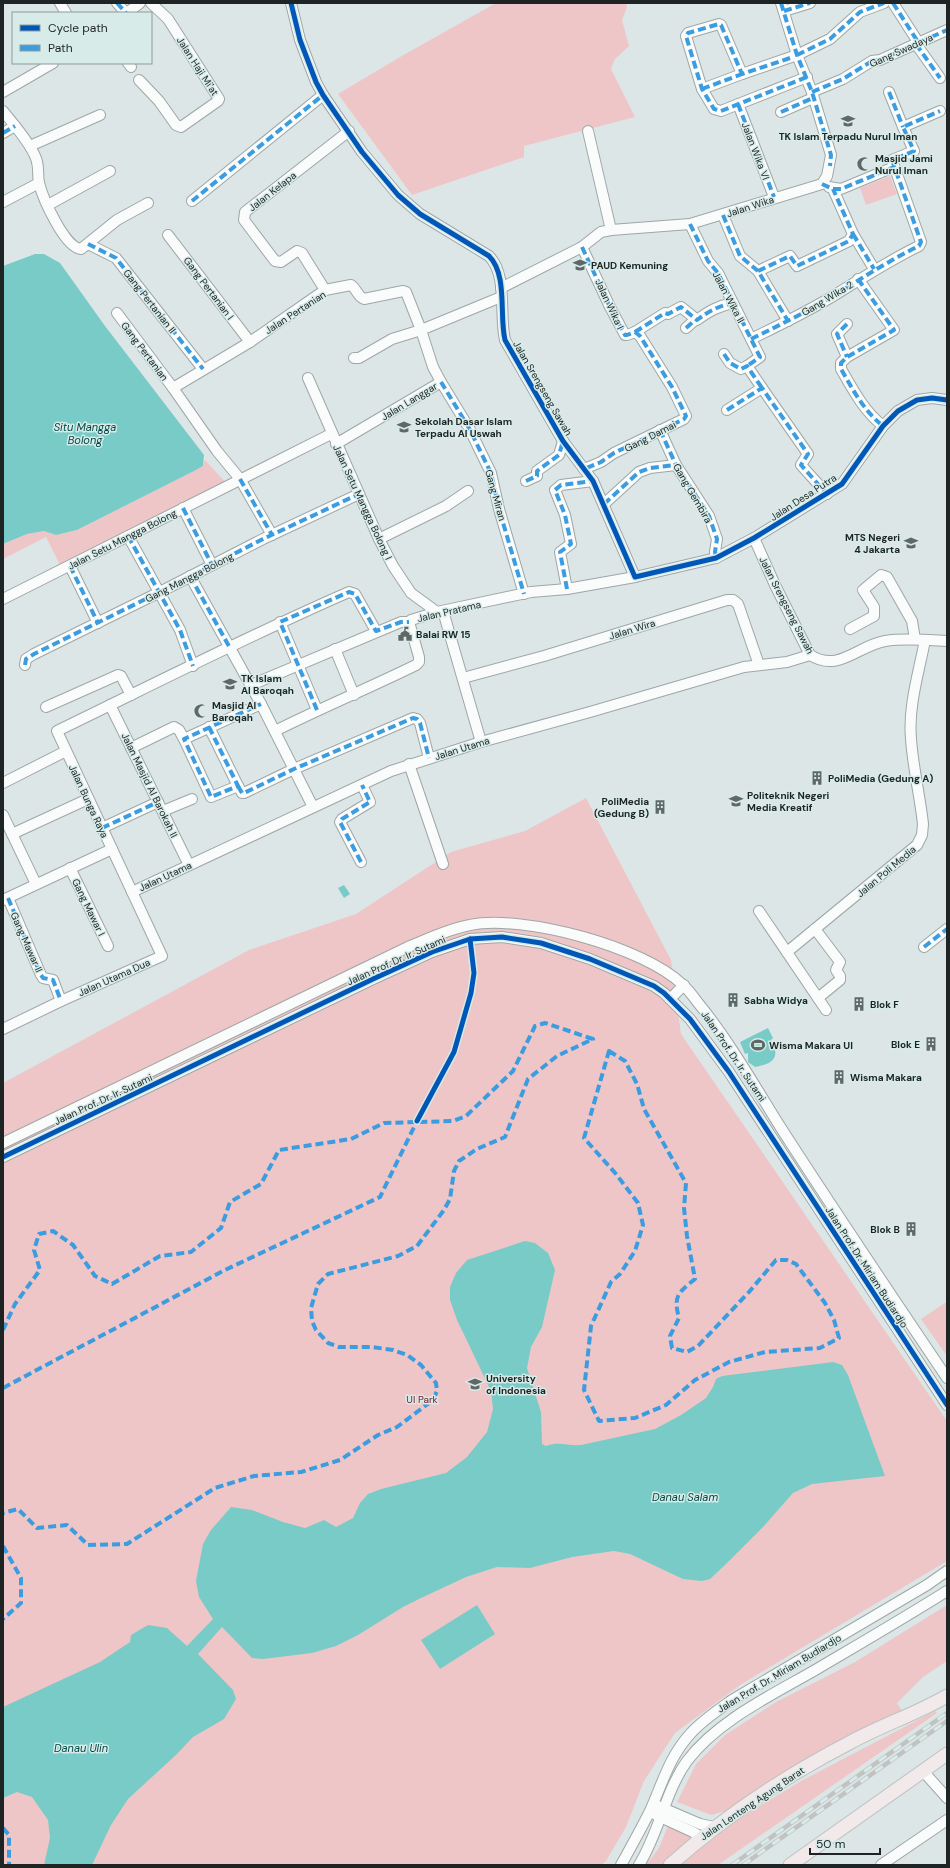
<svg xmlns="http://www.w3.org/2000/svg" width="950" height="1868" viewBox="0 0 950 1868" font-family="'DM Sans',sans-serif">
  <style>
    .green { fill: #efc6c7 }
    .water { fill: #79cbc7 }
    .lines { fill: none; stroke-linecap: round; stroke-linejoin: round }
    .minor-casing { stroke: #9fa6a6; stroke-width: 12 }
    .major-casing { stroke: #bdc2c2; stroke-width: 15 }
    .minor { stroke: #fafbfb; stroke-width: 10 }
    .major { stroke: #f1e9ea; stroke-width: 13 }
    .rail-casing { stroke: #c0c3c2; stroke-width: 4.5 }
    .rail { stroke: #d7ebe9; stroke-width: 3; stroke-dasharray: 9; stroke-linecap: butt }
    .quiet { stroke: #3c9ce0; stroke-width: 4; stroke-dasharray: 8 4; stroke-linecap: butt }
    .cycleway-casing { stroke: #d7ebe9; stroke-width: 8 }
    .cycleway { stroke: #0057b8; stroke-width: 5 }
    .labels { text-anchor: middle; stroke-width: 3; stroke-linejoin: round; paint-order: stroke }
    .street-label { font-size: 10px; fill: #1d2423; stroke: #d7ebe9 }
    .poi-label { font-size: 10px; font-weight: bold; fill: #1d2423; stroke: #d7ebe9; text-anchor: start }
    .park-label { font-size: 10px; fill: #701223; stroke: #d7ebe9 }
    .water-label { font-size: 11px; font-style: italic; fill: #004845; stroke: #d7ebe9 }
  </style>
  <rect width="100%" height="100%" fill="#dce6e6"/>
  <!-- green -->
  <g class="green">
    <path d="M496 3H626L627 7 622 20 629 46 615 59 611 69 635 117 524 146V157L412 195 338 94 400 57Z"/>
    <path d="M890 176 897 194 866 205 860 188Z"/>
    <path d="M205 460 225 482 60 565 46 537 3 559V544L27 534 44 531 56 535 77 530 194 471 203 466Z"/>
    <path d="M586 798 671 960 681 1034 947 1421V1561L740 1685 675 1733 644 1781 626 1827 606 1861 601 1865H3V1083L249 950 356 914 451 852 525 831Z"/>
    <path d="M945 1303H947V1356L921 1319Z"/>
    <path d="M947 1605V1661L923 1677 897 1703 904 1714 862 1731 787 1770 726 1811 711 1815 677 1802 696 1764 725 1735 776 1702 855 1662Z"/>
    <path d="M935 1711 937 1713 718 1865H676L718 1831 801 1781Z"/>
    <path d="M669 1823 688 1833 691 1839 661 1865H646L659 1848Z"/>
  </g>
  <!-- water -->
  <g class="water">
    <path d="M35 254H44L60 263 105 326 204 455 203 466 194 471 77 530 56 535 44 531 27 534 3 544V266Z"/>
    <path d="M344 885 350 894 344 898 338 888Z"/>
    <path d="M768 1028 773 1038 771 1040C781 1057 773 1064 755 1067L748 1062V1053L745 1054 740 1042Z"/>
    <path d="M525 1241 535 1243 548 1253 555 1270 542 1327 531 1347 527 1368 541 1412 542 1444 546 1446C558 1441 568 1446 581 1445L655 1429 681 1415 706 1398 713 1387 716 1379 722 1376 833 1362 842 1365 848 1375 885 1476 812 1484 793 1493 763 1527 726 1564 710 1579 702 1581 683 1579 630 1554 614 1551 572 1557 530 1568 497 1567 466 1577 419 1599 403 1607 358 1635 336 1646 312 1653 263 1659 252 1658 222 1627 198 1654 233 1690 236 1699 224 1719 193 1737 177 1754 128 1799 111 1825 92 1865H44L50 1838 48 1820 32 1797 17 1792 3 1798V1707L100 1662 130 1642 131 1635 148 1625 167 1628 187 1646 213 1619 199 1597 196 1581 203 1544 211 1530 231 1507 252 1510 283 1522 305 1528 324 1520 336 1527 353 1518 360 1503 368 1494 381 1489 446 1473 467 1457 487 1432 493 1409 491 1391 457 1320 450 1300V1287L456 1273 467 1260Z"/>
    <path d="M477 1605 495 1634 440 1669 421 1640Z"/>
  </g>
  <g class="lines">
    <defs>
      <g id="minor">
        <path d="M60 3 66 13"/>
        <path d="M117 3 126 13"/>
        <path d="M291 3 300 40 316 82 323 95 362 152 398 195 420 214 489 256C508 275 499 315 505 340L563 441 593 481 635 577 716 558 754 538 842 484 883 426 898 411 917 400 932 398 947 400"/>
        <path d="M893 3 918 42"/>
        <path d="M784 11 810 3"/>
        <path d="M127 13 140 3"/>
        <path d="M916 44 940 78"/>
        <path d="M128 63 131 67"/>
        <path d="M807 77 721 111 714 109 702 89 686 36 688 33 719 24 721 25 742 74 797 55 830 39 860 12 884 3"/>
        <path d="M139 80 159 101 176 125 181 127 218 101 219 99 168 19 151 3"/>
        <path d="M702 89 742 74"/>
        <path d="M3 92 53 63"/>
        <path d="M812 92 843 79 872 61 880 60 947 30"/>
        <path d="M889 92 903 127"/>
        <path d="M738 104 774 197"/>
        <path d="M3 111C14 125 28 140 35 156 40 166 37 174 39 183 43 199 65 248 81 249L117 220 148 203"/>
        <path d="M781 112 813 98"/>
        <path d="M588 131 611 230"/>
        <path d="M3 133 15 126"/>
        <path d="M30 146 100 115"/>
        <path d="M829 187 841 189 894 167"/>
        <path d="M192 201 323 95"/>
        <path d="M3 202 39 183"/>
        <path d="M48 205 110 171"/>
        <path d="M723 215 740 256 758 271 788 321"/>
        <path d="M690 224 708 261 718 273 760 357 747 366"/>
        <path d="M853 234 874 269"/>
        <path d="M168 235 250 342"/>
        <path d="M88 244 116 258 203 369"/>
        <path d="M582 247 610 307 625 335H627L635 332 640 336 672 387 686 416 684 419 614 453 601 462 584 469"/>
        <path d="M758 271 790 256 797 266 849 241 853 234 833 189"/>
        <path d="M858 279 894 330 847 357 841 363V369C853 390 864 411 883 426"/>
        <path d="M501 288 582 247 601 232 611 230 690 224 822 184 827 176 831 155 812 92 797 55 781 3"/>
        <path d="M325 290 302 253 297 251 281 262 275 261 244 220 245 212 349 131"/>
        <path d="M117 313 173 388 217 451 240 479 272 535"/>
        <path d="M847 324 837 334 847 357"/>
        <path d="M686 328 695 320"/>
        <path d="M635 332 665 313 668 314 681 307 697 320C709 311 718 306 733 303"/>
        <path d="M751 339C778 326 804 313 830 298 859 280 888 261 919 246L921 242 892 160 914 151 903 127 940 111"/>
        <path d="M724 354 730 363 741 369 747 366 762 388"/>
        <path d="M308 378 379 539 393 566 411 593 437 612"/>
        <path d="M441 382 469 428 491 473 499 509 524 594"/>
        <path d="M173 388 250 342 325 290 351 285C357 289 357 296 364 299L403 291 406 292 421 330 392 339 359 358H354"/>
        <path d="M727 410 762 388 808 454 801 465 827 494"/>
        <path d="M660 430 676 465 709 516 717 539 715 552 716 558"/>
        <path d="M336 444 441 382 433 367 421 330 501 297"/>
        <path d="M526 481 537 476V471L559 455 563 441"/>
        <path d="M604 504 639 472 650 468 676 465"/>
        <path d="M183 508 212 565"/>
        <path d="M128 536 180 630 193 666"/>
        <path d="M754 538 775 585 810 655C839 673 857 646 885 641 905 638 927 640 947 641"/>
        <path d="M379 539 446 506 468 491"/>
        <path d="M70 566 98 623"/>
        <path d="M190 576 261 704 313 807"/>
        <path d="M567 589 560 552 571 544 565 515 555 490 561 485 593 481"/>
        <path d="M3 599 331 434"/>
        <path d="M443 611 481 742"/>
        <path d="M280 622 317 710"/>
        <path d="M850 629 874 616V607L863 590 881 575 887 577 912 621 915 639"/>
        <path d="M335 649 354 695"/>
        <path d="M25 665 26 659 34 654 160 592 263 539 359 494"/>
        <path d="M463 678 544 656 727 600H733L738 604 759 665"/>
        <path d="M251 685 401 622H409L411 620 437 612 531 592 567 589 635 577"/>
        <path d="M110 705 189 865"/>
        <path d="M46 707 118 675 121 676 131 695"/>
        <path d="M209 727 238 786 211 797 184 739 261 704"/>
        <path d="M275 731C321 708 369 688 416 665L419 662V657L409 622"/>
        <path d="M131 748 174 727 179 730 184 739"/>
        <path d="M409 764 443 864"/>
        <path d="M3 783 66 751"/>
        <path d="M238 786 242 793H244L294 769 413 718 417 719 420 723 429 758"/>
        <path d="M163 811 192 799"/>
        <path d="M3 815 36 884"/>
        <path d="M102 828 158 802"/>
        <path d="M12 834 88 799"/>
        <path d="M361 862 340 822 342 819 370 802 362 785"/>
        <path d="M70 868 108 946"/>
        <path d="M132 892 391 771 481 742 590 712 744 667 787 662 810 655"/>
        <path d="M8 898 41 975 43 978 53 980 61 1001"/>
        <path d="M3 900 112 849"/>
        <path d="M759 911 826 1010"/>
        <path d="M815 929 840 962 836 970 840 976V980L818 998"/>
        <path d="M924 947 947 929"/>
        <path d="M787 952 917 845 922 835 923 824C920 796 913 768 911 739 908 706 919 672 925 640"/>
        <path d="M670 999 684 985"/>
        <path d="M3 1029 61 1001 162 956 57 731C154 684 250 635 349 592L355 594 376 631"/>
        <path d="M3 1143 408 947C428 939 448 929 470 925 523 914 644 947 683 985 691 992 696 1001 703 1009 732 1046 756 1088 781 1128 835 1212 891 1295 947 1378"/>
        <path d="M3 1157 373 979 432 952 470 939 502 937 541 943 590 959 654 986 664 993 690 1019 729 1072 947 1405"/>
        <path d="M923 1771 947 1798"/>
        <path d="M658 1806 700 1824 714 1827"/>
        <path d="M656 1815 693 1832 701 1837"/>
        <path d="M621 1865C631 1847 641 1829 650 1811 663 1782 669 1757 691 1733 703 1720 718 1710 732 1700L927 1585 947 1571"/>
        <path d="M639 1865C659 1833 665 1792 687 1761 718 1720 774 1694 817 1669 861 1643 904 1618 947 1591"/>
        <path d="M881 1865 947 1820"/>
      </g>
      <g id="major">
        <path d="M670 1865C725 1816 785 1776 851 1742 882 1725 916 1714 947 1696"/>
        <path d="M790 1865 947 1754"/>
      </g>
    </defs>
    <!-- minor casing -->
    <use href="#minor" class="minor-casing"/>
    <!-- major casing -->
    <use href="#major" class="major-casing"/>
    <!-- minor -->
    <use href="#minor" class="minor"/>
    <!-- major -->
    <use href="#major" class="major"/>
    <defs>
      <g id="rail">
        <path d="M732 1865 947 1713"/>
        <path d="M743 1865 947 1721"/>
      </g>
    </defs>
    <!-- rail casing -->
    <use href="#rail" class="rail-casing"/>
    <!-- rail -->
    <use href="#rail" class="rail"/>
    <!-- quiet -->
    <g class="quiet">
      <path d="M117 3 126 13"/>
      <path d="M781 3 797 55 812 92 831 155 830 166"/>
      <path d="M893 3 918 42"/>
      <path d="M784 11 810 3"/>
      <path d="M916 44 940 78"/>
      <path d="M797 55 830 39 860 12 884 3"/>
      <path d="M790 58 742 74 721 25 719 24 688 33 686 36 702 89 714 109 721 111 807 77"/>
      <path d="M702 89 742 74"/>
      <path d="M812 92 843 79 872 61 880 60 947 30"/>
      <path d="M889 92 903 127"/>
      <path d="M738 104 774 197"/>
      <path d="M781 112 813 98"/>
      <path d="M3 133 15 126"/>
      <path d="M822 184 833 189H841L894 167"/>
      <path d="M192 201 323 95"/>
      <path d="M723 215 740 256 758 271 788 321"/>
      <path d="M690 224 708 261 718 273 760 357 747 366"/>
      <path d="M853 234 874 269"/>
      <path d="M88 244 116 258 203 369"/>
      <path d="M582 247 610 307 625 335H627L635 332 640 336 672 387 686 416 684 419 614 453 601 462 584 469"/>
      <path d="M758 271 790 256 797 266 849 241 853 234 833 189"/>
      <path d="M858 279 894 330 847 357 841 363V369C853 390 864 411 883 426"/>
      <path d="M847 324 837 334 847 357"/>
      <path d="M686 328 695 320"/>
      <path d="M635 332 665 313 668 314 681 307 697 320C709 311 718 306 733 303"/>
      <path d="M751 339C778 326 804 313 830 298 859 280 888 261 919 246L921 242 892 160 914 151 903 127 940 111"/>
      <path d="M724 354 730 363 741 369 747 366 762 388"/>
      <path d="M441 382 469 428 491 473 499 509 524 594"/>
      <path d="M727 410 762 388 808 454 801 465 827 494"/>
      <path d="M660 430 676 465 709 516 717 539 715 552 716 558"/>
      <path d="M240 479 272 535"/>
      <path d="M526 481 537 476V471L559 455 563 441"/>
      <path d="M604 504 639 472 650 468 676 465"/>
      <path d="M183 508 212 565"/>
      <path d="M128 536 180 630 193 666"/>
      <path d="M70 566 98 623"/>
      <path d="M190 576 230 648"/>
      <path d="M567 589 560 552 571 544 565 515 555 490 561 485 593 481"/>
      <path d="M25 665 26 659 34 654 160 592 263 539 359 494"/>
      <path d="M317 710 280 622 349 592 355 594 376 631 401 622H409"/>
      <path d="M209 727 238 786 211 797 184 739 261 704"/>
      <path d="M238 786 242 793H244L294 769 413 718 417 719 420 723 429 758"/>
      <path d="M102 828 158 802"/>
      <path d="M361 862 340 822 342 819 370 802 362 785"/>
      <path d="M8 898 41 975 43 978 53 980 61 1001"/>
      <path d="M924 947 947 929"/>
      <path d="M609 1051 625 1061 637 1084 644 1109 686 1183 684 1208 687 1236 695 1279C678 1293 673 1296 679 1318L670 1336 672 1348 687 1352 698 1346 749 1292 776 1260H787L796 1264 825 1303 834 1320 839 1338 820 1348 765 1352 729 1362 695 1380 666 1405 635 1418 599 1421 584 1390 591 1326 611 1282 620 1274 635 1251 643 1225 638 1203 616 1174 584 1138Z"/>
      <path d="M3 1330 15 1304 40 1270 34 1250 39 1234 53 1231 73 1245 95 1276 112 1284 160 1256 191 1252 221 1228 230 1202 261 1184 279 1150 351 1139 384 1123 453 1121 466 1116 513 1071 535 1026 545 1023 593 1039 557 1056 528 1079 505 1137 477 1149 459 1161 454 1171 450 1199 444 1210 417 1246 398 1256 328 1274 318 1284 311 1308 312 1321 316 1330 328 1343 339 1347H372L393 1350 407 1355 421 1365 436 1383 437 1391 433 1400 397 1427 378 1435 340 1460 301 1472 254 1476 215 1488 127 1544 88 1545 67 1525 37 1528 18 1509 3 1513"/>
      <path d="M3 1388 225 1270 380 1197 417 1121"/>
      <path d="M3 1546 21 1578V1603L3 1619"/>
      <path d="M3 1828 9 1835V1865"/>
    </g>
    <defs>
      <g id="cycleway">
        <path d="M291 3 300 40 316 82 323 95 362 152 398 195 420 214 489 256C508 275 499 315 505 340L563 441 593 481 635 577 716 558 754 538 842 484 883 426 898 411 917 400 932 398 947 400"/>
        <path d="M417 1121 454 1052 471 993 474 973 470 939"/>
        <path d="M3 1157 373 979 432 952 470 939 502 937 541 943 590 959 654 986 664 993 690 1019 729 1072 947 1405"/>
      </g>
    </defs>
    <!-- cycleway casing -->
    <use href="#cycleway" class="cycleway-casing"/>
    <!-- cycleway -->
    <use href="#cycleway" class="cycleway"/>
  </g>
  <!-- icons -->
  <defs>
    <symbol id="school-bare" viewBox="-9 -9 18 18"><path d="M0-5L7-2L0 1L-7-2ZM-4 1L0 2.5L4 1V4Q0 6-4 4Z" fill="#606867" stroke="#d7ebe9" stroke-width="2.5" paint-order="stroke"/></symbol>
    <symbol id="mosque-bare" viewBox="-9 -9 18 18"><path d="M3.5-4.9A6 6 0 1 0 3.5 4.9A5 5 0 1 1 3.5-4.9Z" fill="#606867" stroke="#d7ebe9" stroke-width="2.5" paint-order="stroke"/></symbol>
    <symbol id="civic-bare" viewBox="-9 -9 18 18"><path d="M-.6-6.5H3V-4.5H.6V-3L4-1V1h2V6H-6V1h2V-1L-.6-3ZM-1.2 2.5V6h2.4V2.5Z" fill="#606867" stroke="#d7ebe9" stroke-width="2.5" paint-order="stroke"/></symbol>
    <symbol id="building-bare" viewBox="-9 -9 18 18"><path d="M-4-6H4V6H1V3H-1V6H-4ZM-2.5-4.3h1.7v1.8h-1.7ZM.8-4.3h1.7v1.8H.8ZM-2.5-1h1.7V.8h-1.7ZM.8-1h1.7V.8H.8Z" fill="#606867" stroke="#d7ebe9" stroke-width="2.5" paint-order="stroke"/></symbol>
    <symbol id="university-bare" viewBox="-9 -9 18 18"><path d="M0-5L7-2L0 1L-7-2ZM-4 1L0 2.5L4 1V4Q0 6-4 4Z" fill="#606867" stroke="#d7ebe9" stroke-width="2.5" paint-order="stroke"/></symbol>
    <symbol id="stadium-bare" viewBox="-9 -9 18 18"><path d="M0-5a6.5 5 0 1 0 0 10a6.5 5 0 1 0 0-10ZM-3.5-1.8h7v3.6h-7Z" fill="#606867" stroke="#d7ebe9" stroke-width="2.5" paint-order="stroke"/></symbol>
  </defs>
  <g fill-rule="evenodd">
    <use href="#school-bare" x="838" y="111" width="20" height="20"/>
    <use href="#mosque-bare" x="854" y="154" width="20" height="20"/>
    <use href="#school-bare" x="570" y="255" width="20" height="20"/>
    <use href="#school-bare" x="394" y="417" width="20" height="20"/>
    <use href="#school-bare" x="901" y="533" width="20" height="20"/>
    <use href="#civic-bare" x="395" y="624" width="20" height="20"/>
    <use href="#school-bare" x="220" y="674" width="20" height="20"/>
    <use href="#mosque-bare" x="191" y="701" width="20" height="20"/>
    <use href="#building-bare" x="807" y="768" width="20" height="20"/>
    <use href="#university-bare" x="726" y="791" width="20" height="20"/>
    <use href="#building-bare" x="650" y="797" width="20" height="20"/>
    <use href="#building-bare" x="723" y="990" width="20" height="20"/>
    <use href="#building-bare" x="849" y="994" width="20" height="20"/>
    <use href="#building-bare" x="921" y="1034" width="20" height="20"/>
    <use href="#stadium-bare" x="748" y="1035" width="20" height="20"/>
    <use href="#building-bare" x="829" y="1067" width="20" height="20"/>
    <use href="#building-bare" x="901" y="1219" width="20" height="20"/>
    <use href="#university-bare" x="465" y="1374" width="20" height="20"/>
  </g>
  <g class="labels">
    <!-- street labels -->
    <g class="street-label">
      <text transform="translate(901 50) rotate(-24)" y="4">Gang Swadaya</text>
      <text transform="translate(198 66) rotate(57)" y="4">Jalan Haji Mi'at</text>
      <text transform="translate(756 151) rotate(69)" y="4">Jalan Wika VI</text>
      <text transform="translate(272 191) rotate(-38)" y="4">Jalan Kelapa</text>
      <text transform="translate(750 206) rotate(-18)" y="4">Jalan Wika</text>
      <text transform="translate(209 288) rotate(53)" y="4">Gang Pertanian I</text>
      <text transform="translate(729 297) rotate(62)" y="4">Jalan Wika II</text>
      <text transform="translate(827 298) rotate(-31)" y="4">Gang Wika 2</text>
      <text transform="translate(150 301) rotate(52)" y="4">Gang Pertanian II</text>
      <text transform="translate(610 304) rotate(65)" y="4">Jalan Wika I</text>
      <text transform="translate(295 312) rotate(-33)" y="4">Jalan Pertanian</text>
      <text transform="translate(145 351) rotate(53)" y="4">Gang Pertanian</text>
      <text transform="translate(543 388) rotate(60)" y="4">Jalan Srengseng Sawah</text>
      <text transform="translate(409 401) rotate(-31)" y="4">Jalan Langgar</text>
      <text transform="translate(650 436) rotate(-27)" y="4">Gang Damai</text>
      <text transform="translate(693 493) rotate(60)" y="4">Gang Gembira</text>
      <text transform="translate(496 495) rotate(74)" y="4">Gang Miran</text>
      <text transform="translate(803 497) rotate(-33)" y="4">Jalan Desa Putra</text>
      <text transform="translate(363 502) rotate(65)" y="4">Jalan Setu Mangga Bolong I</text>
      <text transform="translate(122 539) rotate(-27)" y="4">Jalan Setu Mangga Bolong</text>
      <text transform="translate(189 577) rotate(-27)" y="4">Gang Mangga Bolong</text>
      <text transform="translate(787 605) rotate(63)" y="4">Jalan Srengseng Sawah</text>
      <text transform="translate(449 611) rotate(-13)" y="4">Jalan Pratama</text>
      <text transform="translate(632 629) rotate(-17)" y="4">Jalan Wira</text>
      <text transform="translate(462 748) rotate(-17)" y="4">Jalan Utama</text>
      <text transform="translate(150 785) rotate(64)" y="4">Jalan Masjid Al Barokah II</text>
      <text transform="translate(89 801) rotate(65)" y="4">Jalan Bunga Raya</text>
      <text transform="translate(886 871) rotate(-40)" y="4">Jalan Poli Media</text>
      <text transform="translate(165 876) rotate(-25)" y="4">Jalan Utama</text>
      <text transform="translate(89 907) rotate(64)" y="4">Gang Mawar I</text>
      <text transform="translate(27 942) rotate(66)" y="4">Gang Mawar II</text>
      <text transform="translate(396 960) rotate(-24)" y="4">Jalan Prof. Dr. Ir. Sutami</text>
      <text transform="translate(114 977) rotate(-24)" y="4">Jalan Utama Dua</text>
      <text transform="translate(734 1056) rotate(56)" y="4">Jalan Prof. Dr. Ir. Sutami</text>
      <text transform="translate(103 1099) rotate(-25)" y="4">Jalan Prof. Dr. Ir. Sutami</text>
      <text transform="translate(867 1267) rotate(57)" y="4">Jalan Prof. Dr. Miriam Budiardjo</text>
      <text transform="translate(779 1673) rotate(-31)" y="4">Jalan Prof. Dr. Miriam Budiardjo</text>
      <text transform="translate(752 1803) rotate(-34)" y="4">Jalan Lenteng Agung Barat</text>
    </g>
    <!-- poi labels -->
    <g class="poi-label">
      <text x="848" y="140" text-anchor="middle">TK Islam Terpadu Nurul Iman</text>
      <text x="875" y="162">Masjid Jami<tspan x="875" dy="12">Nurul Iman</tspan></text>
      <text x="591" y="269">PAUD Kemuning</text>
      <text x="415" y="425">Sekolah Dasar Islam<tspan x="415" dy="12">Terpadu Al Uswah</tspan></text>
      <text x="900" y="541" text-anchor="end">MTS Negeri<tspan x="900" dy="12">4 Jakarta</tspan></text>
      <text x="416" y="638">Balai RW 15</text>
      <text x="241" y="682">TK Islam<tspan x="241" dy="12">Al Baroqah</tspan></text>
      <text x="212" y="709">Masjid Al<tspan x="212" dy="12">Baroqah</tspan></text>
      <text x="828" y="782">PoliMedia (Gedung A)</text>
      <text x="747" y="799">Politeknik Negeri<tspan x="747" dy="12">Media Kreatif</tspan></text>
      <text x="649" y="805" text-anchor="end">PoliMedia<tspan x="649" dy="12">(Gedung B)</tspan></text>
      <text x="744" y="1004">Sabha Widya</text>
      <text x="870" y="1008">Blok F</text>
      <text x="920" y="1048" text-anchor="end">Blok E</text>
      <text x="769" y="1049">Wisma Makara UI</text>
      <text x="850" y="1081">Wisma Makara</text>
      <text x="900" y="1233" text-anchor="end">Blok B</text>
      <text x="486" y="1382">University<tspan x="486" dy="12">of Indonesia</tspan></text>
    </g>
    <!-- park labels -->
    <g class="park-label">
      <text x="422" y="1403">UI Park</text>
    </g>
    <!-- water labels -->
    <g class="water-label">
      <text x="85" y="431">Situ Mangga<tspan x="85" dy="13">Bolong</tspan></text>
      <text x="685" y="1501">Danau Salam</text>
      <text x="81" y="1752">Danau Ulin</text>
    </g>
  </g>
  <!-- border -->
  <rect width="950" height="1868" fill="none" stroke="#1d2423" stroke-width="8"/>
  <!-- legend -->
  <rect x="12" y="12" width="140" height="52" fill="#d7ebe9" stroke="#8d9b9a"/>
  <rect x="20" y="25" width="20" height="6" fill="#0057b8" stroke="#8d9b9a"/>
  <text x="48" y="32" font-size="12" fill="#1d2423">Cycle path</text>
  <rect x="20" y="45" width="20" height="6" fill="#3c9ce0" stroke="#8d9b9a"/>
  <text x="48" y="52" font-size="12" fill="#1d2423">Path</text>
  <!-- scale -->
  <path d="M810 1848v6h70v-6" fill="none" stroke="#1d2423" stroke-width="2"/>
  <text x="816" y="1848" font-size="12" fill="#1d2423" stroke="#d7ebe9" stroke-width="3" paint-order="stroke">50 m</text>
</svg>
